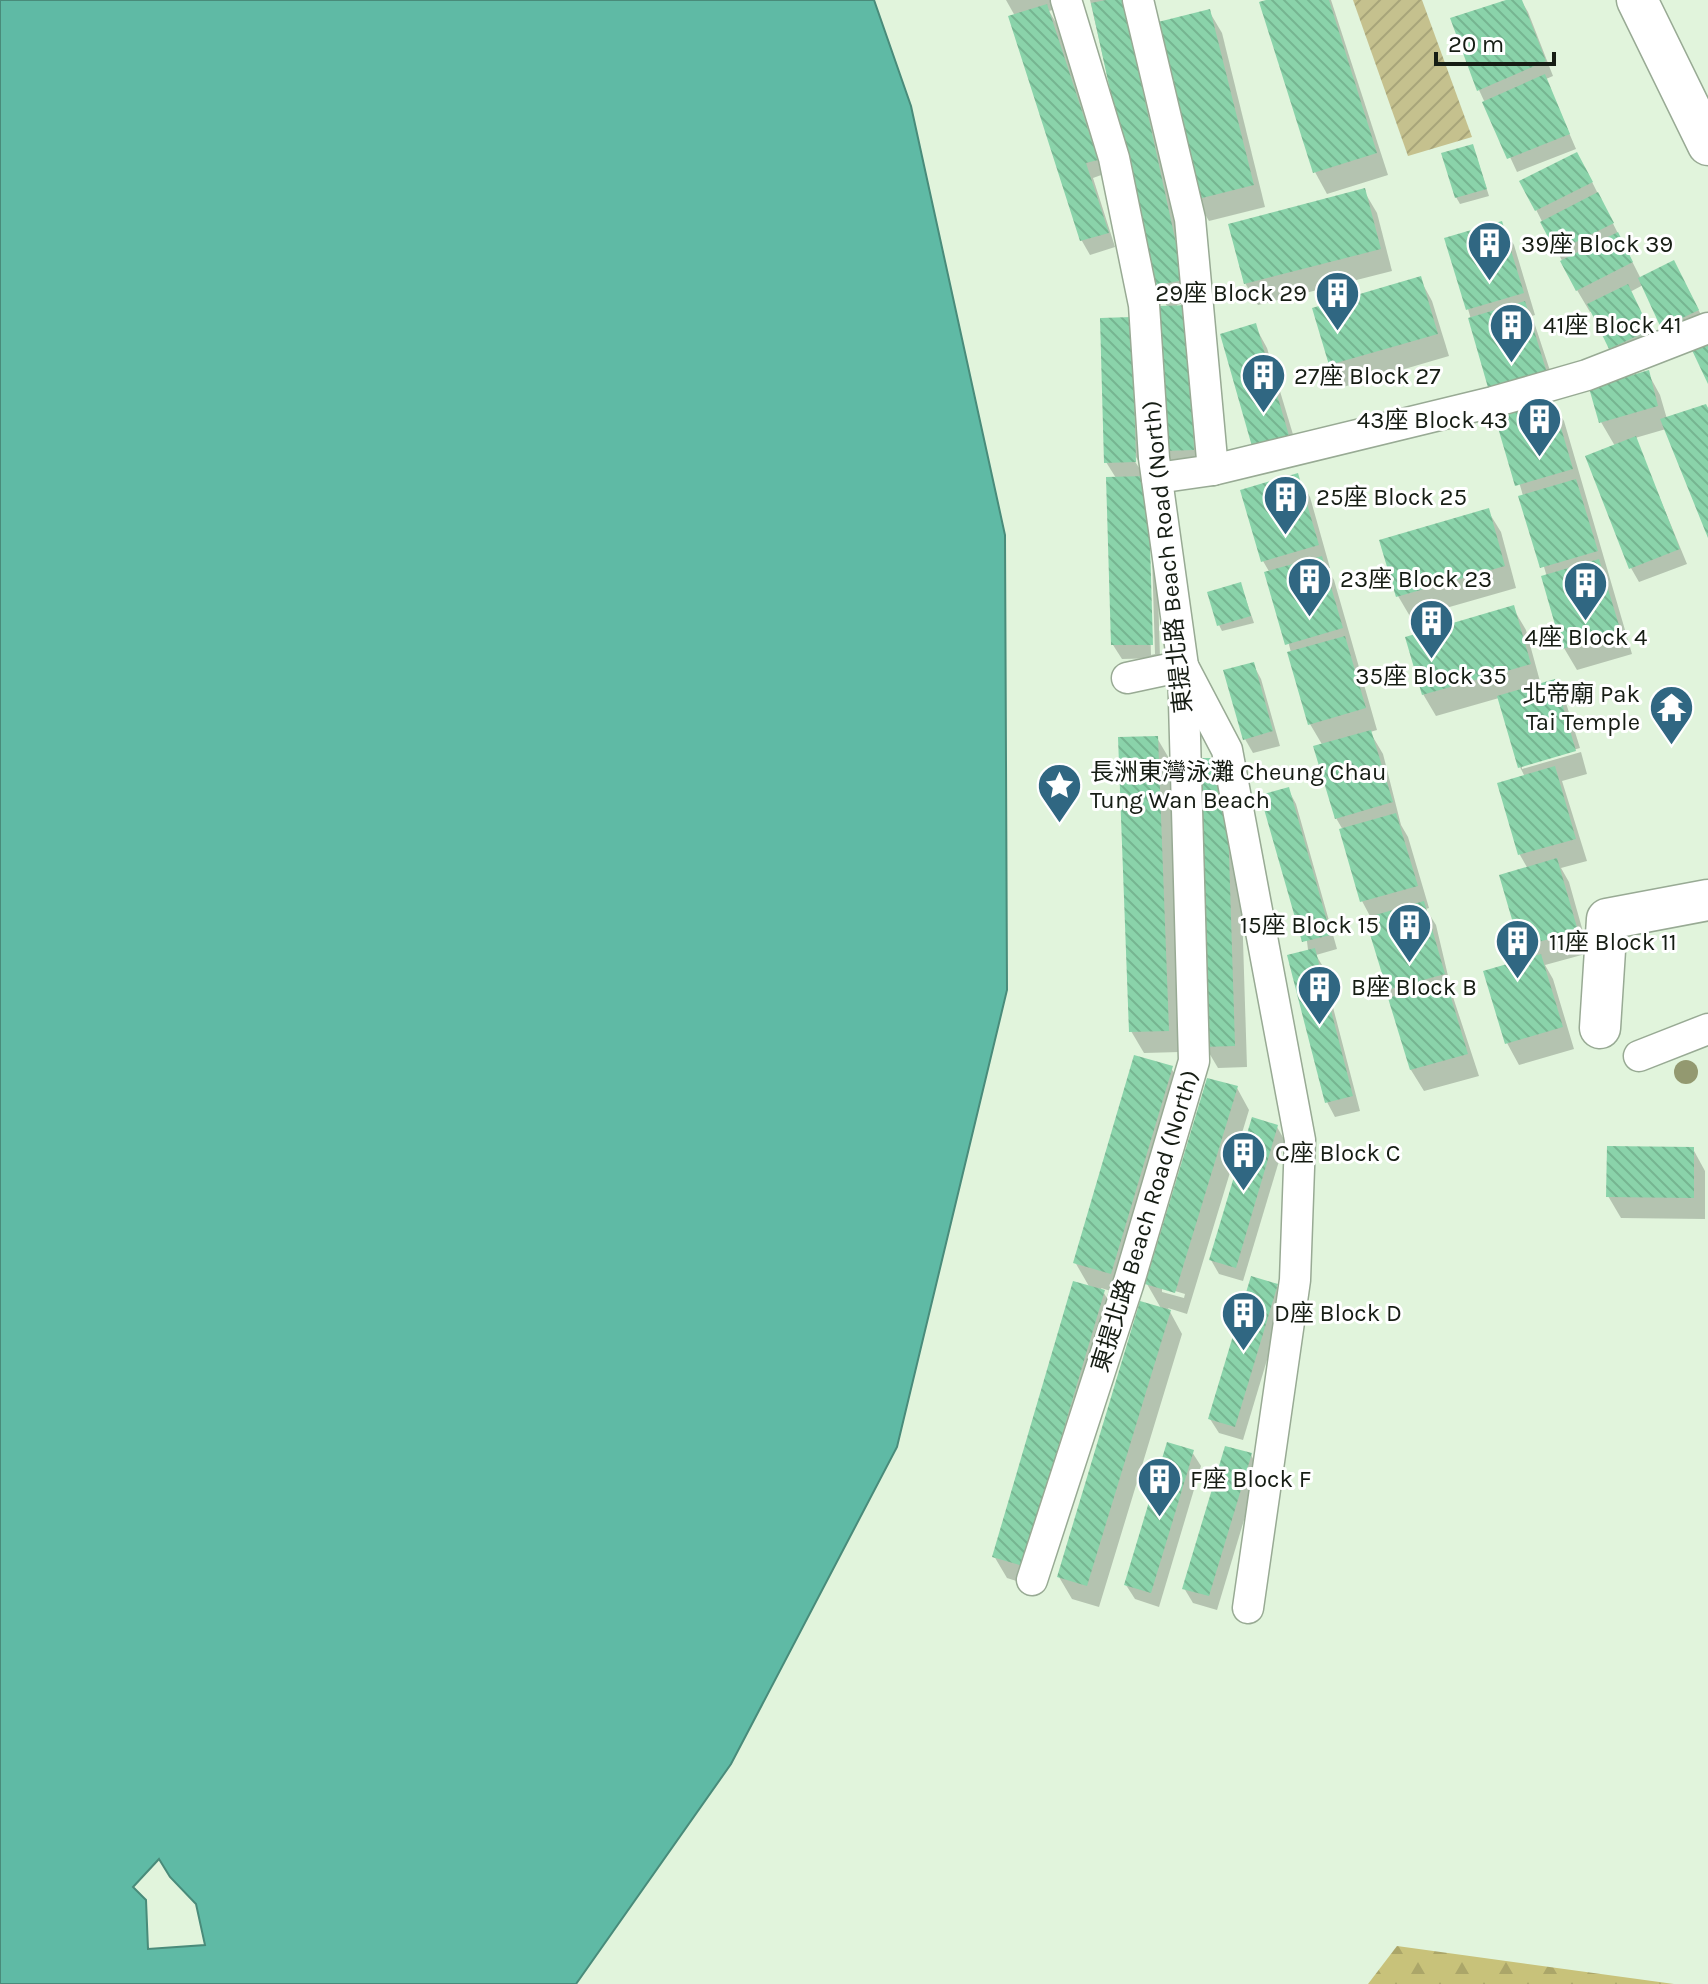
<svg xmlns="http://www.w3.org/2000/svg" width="1708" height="1984" viewBox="0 0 1708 1984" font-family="Karla,'Noto Sans TC',sans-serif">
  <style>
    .forest { fill: url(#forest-firs) }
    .garden { fill: url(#garden-furrows) }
    .water { fill: #5fbaa5; stroke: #498b7a; stroke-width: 2; fill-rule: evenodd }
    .shadow { fill: #0003; fill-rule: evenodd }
    .building { fill: url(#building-back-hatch) }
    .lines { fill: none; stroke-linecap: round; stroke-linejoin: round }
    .pedestrian-casing { stroke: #98aa94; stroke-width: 33 }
    .minor-casing { stroke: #98aa94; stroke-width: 43 }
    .pedestrian { stroke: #fff; stroke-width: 30 }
    .minor { stroke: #fff; stroke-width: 40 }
    .tree { fill: #939970 }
    .labels { text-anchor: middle; stroke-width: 6; stroke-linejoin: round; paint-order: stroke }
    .poi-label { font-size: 24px; fill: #161d14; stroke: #fff; text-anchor: start }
    .street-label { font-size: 24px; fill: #161d14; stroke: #fff }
  </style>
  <defs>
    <pattern id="forest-firs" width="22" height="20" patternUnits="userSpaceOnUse" patternTransform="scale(2)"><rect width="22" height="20" fill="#c8c27a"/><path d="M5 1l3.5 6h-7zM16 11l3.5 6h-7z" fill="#aba669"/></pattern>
    <pattern id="garden-furrows" width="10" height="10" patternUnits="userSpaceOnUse" patternTransform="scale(2)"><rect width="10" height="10" fill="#c5c18e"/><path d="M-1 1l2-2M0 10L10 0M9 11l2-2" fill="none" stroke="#a8a57a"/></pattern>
    <pattern id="building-back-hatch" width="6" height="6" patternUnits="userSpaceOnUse" patternTransform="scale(2)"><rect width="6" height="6" fill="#8ad3aa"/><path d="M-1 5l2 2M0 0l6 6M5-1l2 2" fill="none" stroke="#76b591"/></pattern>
  </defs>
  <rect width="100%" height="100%" fill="#e1f4dc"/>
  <!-- forest -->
  <path class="forest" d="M1397 1946 1674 1984H1368Z"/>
  <!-- garden -->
  <path class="garden" d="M1353 0H1422L1472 137 1408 156Z"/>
  <!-- water -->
  <path class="water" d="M0 0H874L911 106 1005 535 1007 990 897 1447 731 1764 576 1984H0ZM159 1859 170 1877 196 1904 205 1945 148 1949 146 1900 133 1887Z"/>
  <!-- shadow -->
  <g class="shadow">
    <path d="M1006 0H1061L1063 7 1049 11 1059 28 1104 174 1093 178 1115 247 1090 255 1082 241 1018 42 1015 16Z"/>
    <path d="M1090 0H1127L1123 1 1134 20 1196 301 1177 305 1206 472H1177L1165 450 1168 308 1155 285Z"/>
    <path d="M1273 0H1331L1388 175 1327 194 1315 172Z"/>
    <path d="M1512 0H1521L1528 12 1553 76 1546 79 1576 149 1517 172 1479 90Z"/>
    <path d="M1209 11 1222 33 1265 207 1209 221 1196 199Z"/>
    <path d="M1473 146 1489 196 1460 204 1456 197Z"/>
    <path d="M1589 176 1641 279 1686 285 1708 329 1676 349 1643 285 1630 292 1661 352 1624 370 1593 311 1590 312 1577 290 1522 182Z"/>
    <path d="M1364 191 1377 213 1392 271 1258 305 1245 283Z"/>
    <path d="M1501 223 1514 245 1535 315 1532 316 1558 395 1550 398 1564 421 1632 654 1577 670 1564 648 1547 577 1468 309Z"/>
    <path d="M1420 279 1432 301 1449 356 1343 387 1331 365 1314 309Z"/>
    <path d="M1255 326 1267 348 1301 461 1268 471Z"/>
    <path d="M1144 341 1148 477 1133 452 1130 454 1155 492 1160 658 1122 659 1113 645 1116 478 1106 462ZM1146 490H1150L1155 654 1151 655Z"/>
    <path d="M1648 373 1660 395 1667 419 1708 410V533L1666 429 1635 438 1687 564 1639 582 1631 568 1615 446 1601 422Z"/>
    <path d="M1297 475 1310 497 1330 568H1327L1334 580 1377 730 1370 732 1383 754 1401 825 1408 837 1429 908 1426 909 1436 925 1453 997 1479 1076 1424 1091 1411 1070 1368 919 1371 918 1362 901 1343 830 1336 818 1323 746 1310 724 1270 573 1263 561Z"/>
    <path d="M1488 511 1501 532 1516 588 1411 618 1398 596Z"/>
    <path d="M1241 585 1254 623 1222 631 1219 625Z"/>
    <path d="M1513 608 1526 630 1541 685 1554 681 1566 703 1580 748 1522 765V769L1581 752 1587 774 1562 781 1587 861 1561 868 1569 882 1589 953 1545 965 1553 979 1574 1049 1519 1065 1507 1043 1530 960 1522 947 1502 876 1528 869 1520 855 1500 784 1525 777 1520 767 1499 698 1436 716 1423 694Z"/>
    <path d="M1253 664 1261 679 1280 746 1253 753 1245 739Z"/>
    <path d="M1157 738 1170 760 1180 1052 1144 1053 1131 1031Z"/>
    <path d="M1225 760 1238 782 1247 1067 1218 1068 1205 1046Z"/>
    <path d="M1288 789 1296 804 1337 949 1316 955 1322 965 1360 1111 1335 1117 1327 1102Z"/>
    <path d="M1171 1068 1184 1090 1124 1295 1101 1288 1116 1314 1035 1587 1007 1578 994 1556 1090 1288 1075 1262Z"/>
    <path d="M1237 1088 1249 1110 1187 1314 1168 1308 1182 1334 1099 1607 1072 1599 1059 1577 1162 1310 1147 1284ZM1162 1287 1185 1294 1184 1298 1162 1292Z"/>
    <path d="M1277 1127 1285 1141 1243 1281 1219 1274 1211 1260Z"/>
    <path d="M1693 1149 1705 1171V1219L1621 1218 1608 1196Z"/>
    <path d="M1277 1286 1285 1300 1243 1440 1219 1433 1210 1419Z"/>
    <path d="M1192 1452 1201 1466 1159 1607 1135 1599 1126 1585Z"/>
    <path d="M1251 1455 1259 1470 1217 1610 1193 1603 1184 1588Z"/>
  </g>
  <!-- building -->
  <g class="building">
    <path d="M1106 0H1123L1184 280 1153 286 1091 3Z"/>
    <path d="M1266 0H1329L1377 153 1313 173 1259 2Z"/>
    <path d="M1506 0H1522L1546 61 1477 91 1450 18Z"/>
    <path d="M1047 4 1098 160 1086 163 1109 233 1080 241 1008 16Z"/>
    <path d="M1210 9 1254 185 1194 200 1150 24Z"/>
    <path d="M1545 74 1570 134 1507 159 1482 102Z"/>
    <path d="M1473 144 1487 189 1455 198 1441 153Z"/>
    <path d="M1577 152 1593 182 1535 211 1519 181Z"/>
    <path d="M1365 188 1381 249 1244 284 1228 224Z"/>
    <path d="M1598 192 1614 223 1556 252 1540 222Z"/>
    <path d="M1502 221 1524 293 1466 310 1444 238Z"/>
    <path d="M1618 232 1633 262 1576 291 1560 261Z"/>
    <path d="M1674 260 1699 310 1661 328 1638 278Z"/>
    <path d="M1421 276 1438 334 1329 365 1312 308Z"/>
    <path d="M1628 284 1650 330 1609 349 1587 304Z"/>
    <path d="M1525 301 1547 373 1489 391 1468 318Z"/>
    <path d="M1190 305 1194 450 1163 451 1159 306Z"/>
    <path d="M1132 317 1136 462 1104 463 1100 318Z"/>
    <path d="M1256 323 1290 439 1253 450 1220 334Z"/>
    <path d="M1708 339V384L1690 346Z"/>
    <path d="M1649 370 1658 406 1599 423 1589 388Z"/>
    <path d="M1552 397 1573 469 1515 486 1494 414Z"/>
    <path d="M1706 404 1708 408V538L1660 419Z"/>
    <path d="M1636 436 1680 549 1629 569 1585 456Z"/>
    <path d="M1298 473 1319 545 1261 562 1240 490Z"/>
    <path d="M1148 476 1153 645H1111L1106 477Z"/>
    <path d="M1576 479 1598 551 1540 568 1518 496Z"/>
    <path d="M1489 508 1505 566 1396 597 1379 540Z"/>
    <path d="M1322 556 1343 628 1285 645 1264 572Z"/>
    <path d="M1599 559 1621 632 1562 649 1541 576Z"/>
    <path d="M1241 582 1251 616 1217 626 1207 592Z"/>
    <path d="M1514 605 1531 664 1422 695 1405 637Z"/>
    <path d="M1345 636 1366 708 1308 725 1287 652Z"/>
    <path d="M1254 662 1273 731 1243 740 1223 670Z"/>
    <path d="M1555 679 1576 751 1518 768 1497 696Z"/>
    <path d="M1371 730 1393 802 1335 819 1313 746Z"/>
    <path d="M1158 736 1169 1031 1129 1032 1118 737Z"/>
    <path d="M1194 758H1226L1235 1046 1203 1047Z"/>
    <path d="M1555 766 1576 839 1518 855 1497 783Z"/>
    <path d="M1289 787 1331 935 1302 942 1260 795Z"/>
    <path d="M1396 813 1418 886 1360 902 1339 829Z"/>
    <path d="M1557 858 1578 931 1520 947 1499 875Z"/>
    <path d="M1424 901 1445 974 1387 990 1365 918Z"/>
    <path d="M1315 948 1353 1096 1325 1103 1287 955Z"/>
    <path d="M1541 954 1563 1027 1505 1044 1483 971Z"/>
    <path d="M1446 981 1468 1054 1410 1070 1388 998Z"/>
    <path d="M1134 1055 1173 1066 1111 1274 1073 1263Z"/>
    <path d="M1207 1078 1238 1086 1175 1293 1145 1284Z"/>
    <path d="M1252 1117 1278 1125 1236 1268 1209 1260Z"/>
    <path d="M1607 1146 1694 1147V1198L1606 1197Z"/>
    <path d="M1251 1276 1278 1284 1235 1427 1208 1419Z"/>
    <path d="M1073 1281 1105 1290 1023 1566 992 1557Z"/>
    <path d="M1140 1301 1171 1310 1087 1586 1057 1577Z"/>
    <path d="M1167 1442 1194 1450 1151 1593 1124 1585Z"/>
    <path d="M1225 1446 1252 1453 1209 1596 1182 1589Z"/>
  </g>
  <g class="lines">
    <defs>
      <g id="pedestrian">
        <path d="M1138 0 1190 219 1213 470"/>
        <path d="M1157 478 1213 470 1493 402 1587 375 1708 328"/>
        <path d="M1185 670 1227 750 1300 1140 1295 1280 1248 1608"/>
        <path d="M1127 678 1183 666"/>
        <path d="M1639 1056 1708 1029"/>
        <path d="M1032 1580 1128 1285 1194 1061 1183 666 1154 458 1144 305 1114 158 1066 0"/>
      </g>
      <g id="minor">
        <path d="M1637 0 1708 145"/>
        <path d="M1600 1028 1607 919 1708 900"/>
      </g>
    </defs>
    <!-- pedestrian casing -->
    <use href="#pedestrian" class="pedestrian-casing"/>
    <!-- minor casing -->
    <use href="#minor" class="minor-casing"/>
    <!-- pedestrian -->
    <use href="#pedestrian" class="pedestrian"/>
    <!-- minor -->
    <use href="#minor" class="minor"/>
  </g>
  <!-- trees -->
  <circle class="tree" cx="1686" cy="1072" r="12"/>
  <!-- icons -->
  <defs>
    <symbol id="building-pin" viewBox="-11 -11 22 30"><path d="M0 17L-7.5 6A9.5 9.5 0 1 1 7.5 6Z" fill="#306782" stroke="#fff"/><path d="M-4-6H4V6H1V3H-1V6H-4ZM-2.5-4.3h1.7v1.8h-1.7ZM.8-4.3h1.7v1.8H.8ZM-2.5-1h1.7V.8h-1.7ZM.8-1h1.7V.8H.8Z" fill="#fff"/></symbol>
    <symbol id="temple-pin" viewBox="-11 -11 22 30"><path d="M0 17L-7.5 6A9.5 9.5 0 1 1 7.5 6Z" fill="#306782" stroke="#fff"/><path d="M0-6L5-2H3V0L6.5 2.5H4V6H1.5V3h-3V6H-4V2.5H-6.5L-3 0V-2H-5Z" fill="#fff"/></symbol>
    <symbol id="sight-pin" viewBox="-11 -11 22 30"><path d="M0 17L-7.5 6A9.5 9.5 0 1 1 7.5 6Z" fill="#306782" stroke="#fff"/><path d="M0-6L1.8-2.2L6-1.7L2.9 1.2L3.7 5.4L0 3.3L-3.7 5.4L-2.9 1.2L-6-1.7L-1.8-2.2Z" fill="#fff"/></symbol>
  </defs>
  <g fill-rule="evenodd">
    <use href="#building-pin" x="1464" y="218" width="51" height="69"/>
    <use href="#building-pin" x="1312" y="268" width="51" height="69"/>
    <use href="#building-pin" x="1486" y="300" width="51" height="69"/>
    <use href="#building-pin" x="1238" y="350" width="51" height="69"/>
    <use href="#building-pin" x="1514" y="394" width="51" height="69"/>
    <use href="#building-pin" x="1260" y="472" width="51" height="69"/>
    <use href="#building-pin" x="1284" y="554" width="51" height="69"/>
    <use href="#building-pin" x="1560" y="558" width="51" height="69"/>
    <use href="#building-pin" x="1406" y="596" width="51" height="69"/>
    <use href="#temple-pin" x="1646" y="682" width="51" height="69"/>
    <use href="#sight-pin" x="1034" y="760" width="51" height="69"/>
    <use href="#building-pin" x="1384" y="900" width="51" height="69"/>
    <use href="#building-pin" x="1492" y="916" width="51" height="69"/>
    <use href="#building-pin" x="1294" y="962" width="51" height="69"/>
    <use href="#building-pin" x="1218" y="1128" width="51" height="69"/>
    <use href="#building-pin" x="1218" y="1288" width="51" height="69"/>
    <use href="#building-pin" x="1134" y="1454" width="51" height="69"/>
  </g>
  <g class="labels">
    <!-- poi labels -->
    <g class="poi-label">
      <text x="1521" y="252">39座 Block 39</text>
      <text x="1307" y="301" text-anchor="end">29座 Block 29</text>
      <text x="1543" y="333">41座 Block 41</text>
      <text x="1294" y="384">27座 Block 27</text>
      <text x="1508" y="428" text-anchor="end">43座 Block 43</text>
      <text x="1316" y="505">25座 Block 25</text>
      <text x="1340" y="587">23座 Block 23</text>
      <text x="1586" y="645" text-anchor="middle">4座 Block 4</text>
      <text x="1431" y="684" text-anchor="middle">35座 Block 35</text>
      <text x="1640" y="702" text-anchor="end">北帝廟 Pak<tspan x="1640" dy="28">Tai Temple</tspan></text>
      <text x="1090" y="780">長洲東灣泳灘 Cheung Chau<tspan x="1090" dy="28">Tung Wan Beach</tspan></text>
      <text x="1379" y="933" text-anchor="end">15座 Block 15</text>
      <text x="1549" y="950">11座 Block 11</text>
      <text x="1351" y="995">B座 Block B</text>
      <text x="1275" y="1161">C座 Block C</text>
      <text x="1274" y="1321">D座 Block D</text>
      <text x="1190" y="1487">F座 Block F</text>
    </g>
    <!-- street labels -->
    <g class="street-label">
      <text transform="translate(1167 557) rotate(-96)" y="8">東提北路 Beach Road (North)</text>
      <text transform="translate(1145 1221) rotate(-73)" y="8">東提北路 Beach Road (North)</text>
    </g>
  </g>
  <!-- scale -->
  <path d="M1436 52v12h118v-12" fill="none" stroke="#161d14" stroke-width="4"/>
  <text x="1448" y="52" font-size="24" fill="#161d14" stroke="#ffffff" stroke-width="6" paint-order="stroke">20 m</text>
</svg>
